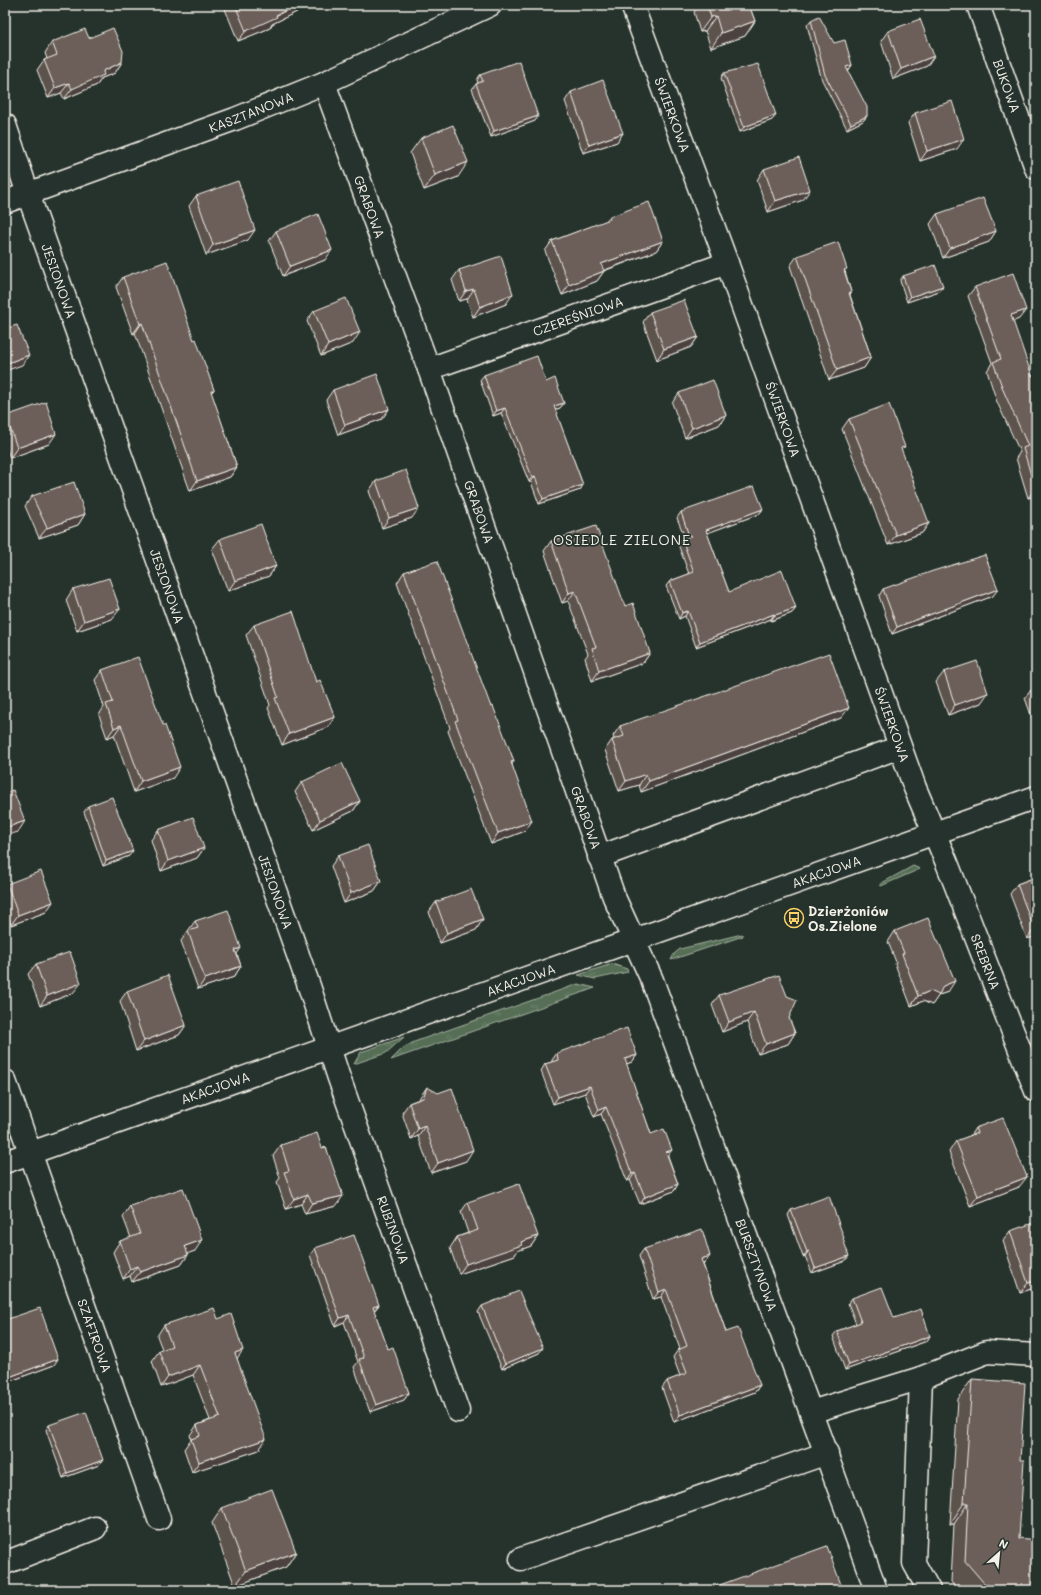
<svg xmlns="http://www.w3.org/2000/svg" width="1041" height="1595" viewBox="0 0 1041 1595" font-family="Mali,sans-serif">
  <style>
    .grass { fill: url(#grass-tufts); stroke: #a4b09e }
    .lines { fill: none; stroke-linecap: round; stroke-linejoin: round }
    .minor-casing { stroke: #f4f1e8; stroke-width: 25 }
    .minor { stroke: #26332d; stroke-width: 22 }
    .wall { fill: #5d524d; stroke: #f4f1e8 }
    .shaded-wall { fill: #4c423f; stroke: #f4f1e8 }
    .building { fill: #6c5f5a; stroke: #f4f1e8 }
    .labels { text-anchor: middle; stroke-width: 3.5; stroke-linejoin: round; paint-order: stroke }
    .street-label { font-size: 13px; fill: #f4f1e8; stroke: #26332d }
    .poi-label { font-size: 13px; font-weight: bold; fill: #f4f1e8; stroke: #26332d; text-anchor: start }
    .neighbourhood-label { font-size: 14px; letter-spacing: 1px; fill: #f4f1e8; stroke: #26332d }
  </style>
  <defs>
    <pattern id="grass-tufts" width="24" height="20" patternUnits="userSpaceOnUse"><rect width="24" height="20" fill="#546e55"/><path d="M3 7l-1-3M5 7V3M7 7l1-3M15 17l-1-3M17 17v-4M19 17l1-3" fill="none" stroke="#6d836d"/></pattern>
  </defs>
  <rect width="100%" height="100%" fill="#26332d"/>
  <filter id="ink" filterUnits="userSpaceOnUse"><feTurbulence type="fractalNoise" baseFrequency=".025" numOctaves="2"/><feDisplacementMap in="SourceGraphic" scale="8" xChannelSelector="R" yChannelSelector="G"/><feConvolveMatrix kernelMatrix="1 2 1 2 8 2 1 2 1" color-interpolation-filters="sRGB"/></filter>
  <g filter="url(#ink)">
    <!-- grass -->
    <g class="grass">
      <path d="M913 866 920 869 881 886 880 884Z"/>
      <path d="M742 934 743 936 671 960 674 954 680 949Z"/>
      <path d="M612 964 627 969 628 972 595 979 578 975Z"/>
      <path d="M578 984 595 988 391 1060 403 1048 414 1042Z"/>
      <path d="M404 1037 386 1053 354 1064 361 1052Z"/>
    </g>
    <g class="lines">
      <defs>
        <g id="minor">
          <path id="s1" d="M632 5 727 263 915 788 947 863 1036 1091"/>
          <path id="s2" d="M978 5 1036 168"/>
          <path id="s3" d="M324 83 429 369 614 897 652 980 876 1590"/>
          <path id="s4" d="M5 125 28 194 309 986 339 1078 458 1411"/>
          <path id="s5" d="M5 202 235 119 324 83 490 5"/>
          <path id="s6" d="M429 369 727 263"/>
          <path d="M599 857 900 747"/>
          <path id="s7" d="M5 1081 159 1519"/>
          <path id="s8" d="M5 1162 634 940 1036 797"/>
          <path d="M811 1412 921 1378"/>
          <path d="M521 1559 827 1453"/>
          <path d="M5 1563 95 1528"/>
          <path d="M929 1590 914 1563 921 1378 987 1352 1036 1355"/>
        </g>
      </defs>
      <!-- minor casing -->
      <use href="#minor" class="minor-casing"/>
      <!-- minor -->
      <use href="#minor" class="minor"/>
    </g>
    <!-- wall -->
    <g class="wall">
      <path d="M228 5H311L272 24 270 28 238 41 225 9Z"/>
      <path d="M699 5H749L755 21 745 36 711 48 705 31 700 32 694 12Z"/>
      <path d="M811 20 834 43 852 65 848 71 867 116 863 121 847 129 822 80 807 25Z"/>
      <path d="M888 31 927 66 893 79 881 41Z"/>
      <path d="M89 38 122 62 115 73 102 78 97 85 64 99 61 93 48 98 37 70 44 60 47 59 45 53 52 42Z"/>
      <path d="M724 73 776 115 772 120 740 132 721 78Z"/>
      <path d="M480 75 535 121 491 137 472 89 476 84 478 83 477 80Z"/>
      <path d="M571 92 623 133 617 142 583 153 565 101Z"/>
      <path d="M915 113 957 149 920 161 908 123Z"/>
      <path d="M421 138 458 177 424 190 410 153Z"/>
      <path d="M764 169 803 200 768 212 757 180Z"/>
      <path d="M196 196 248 240 206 255 189 206Z"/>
      <path d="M937 214 996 231 989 242 943 258 930 224Z"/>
      <path d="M609 217 663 241 656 251 604 271 597 281 562 295 545 251 552 241 606 221Z"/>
      <path d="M276 231 325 260 283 276 269 241Z"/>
      <path d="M797 256 845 271 851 292 850 295 871 357 864 368 829 380 790 266Z"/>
      <path d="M459 270 506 304 473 317 467 299 459 301 452 280Z"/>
      <path d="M903 276 943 286 939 291 907 302 900 281Z"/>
      <path d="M123 277 194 340 214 390 211 393 237 467 230 477 190 491 135 333 133 334 116 287Z"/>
      <path d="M975 287 1019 319 1013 321 1036 496 1028 498 1016 458 1020 452 997 402 987 371 992 363 968 296Z"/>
      <path d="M314 311 353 343 321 356 307 321Z"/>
      <path d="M650 312 698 337 691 347 657 360 643 322Z"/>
      <path d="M484 375 546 382 564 403 560 408 555 410 583 485 580 490 539 504 531 482H529L501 413 493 416 480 380Z"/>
      <path d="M333 390 389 409 382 419 338 435 326 400Z"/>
      <path d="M679 393 726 415 719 425 685 438 672 403Z"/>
      <path d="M6 416 49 444 10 458 5 444V417Z"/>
      <path d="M849 419 929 523 922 533 888 545 842 429Z"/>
      <path d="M376 481 412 518 382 528 369 491Z"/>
      <path d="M32 496 85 514 78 525 39 538 25 506Z"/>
      <path d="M763 509 759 514 707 533 729 592 796 608 792 613 771 621V619L696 647 685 616 679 619 666 586 670 581 689 574 678 544 682 539 685 538 677 518 681 512Z"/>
      <path d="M220 539 276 566 269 576 228 591 212 549Z"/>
      <path d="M551 541 625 606 650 653 643 663 592 681 585 658 588 654 568 601 562 603 544 551Z"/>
      <path d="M404 572 491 707 514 761 512 764 525 831 491 844 448 731 450 728 397 583Z"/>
      <path d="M73 589 112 619 77 631 66 600Z"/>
      <path d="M883 589 993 596 892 634 879 596Z"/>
      <path d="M254 625 316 682 335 717 328 727 282 745 268 708 270 705 246 635Z"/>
      <path d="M102 670 173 778 134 792 114 735 107 738 99 715 104 707 95 680Z"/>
      <path d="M944 672 981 703 948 715 936 682Z"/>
      <path d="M1036 688V729L1025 698 1031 690Z"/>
      <path d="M841 718 641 792 639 785 619 791 605 750 612 740 614 739 613 736 620 726Z"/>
      <path d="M302 782 360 801 353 811 313 830 295 792Z"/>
      <path d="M88 806 129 856 103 866 84 812Z"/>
      <path d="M158 830 204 848 197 858 161 871 151 840Z"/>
      <path d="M338 856 381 881 374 891 344 903 331 866Z"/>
      <path d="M1036 877V936L1027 939 1010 894 1017 884Z"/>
      <path d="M7 884 46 912 11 925 5 908V886Z"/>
      <path d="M436 902 483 919 476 930 440 943 429 912Z"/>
      <path d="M195 921 237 954 241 966 234 977 198 989 181 941Z"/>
      <path d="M895 931 948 992 939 995 932 1005 923 1001 911 1006 895 964 896 962 888 942Z"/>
      <path d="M36 964 73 993 40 1006 28 974Z"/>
      <path d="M127 991 186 1025 179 1035 136 1051 120 1001Z"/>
      <path d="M719 995 787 996 789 1018 795 1033 788 1044 758 1054 747 1022 722 1032 712 1005Z"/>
      <path d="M557 1053 637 1055 632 1062 626 1064 651 1134 668 1156 678 1184 674 1191 640 1204 630 1180 627 1181 601 1114 594 1117 585 1093 553 1104 541 1071 545 1064 552 1062V1060Z"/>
      <path d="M427 1087 466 1161 431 1173 418 1136 411 1139 402 1113 409 1103 419 1099 420 1097Z"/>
      <path d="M975 1128 1019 1187 970 1206 949 1152 956 1141 970 1136Z"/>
      <path d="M281 1145 336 1206 305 1214 301 1204 286 1209 277 1182 280 1178 273 1156Z"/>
      <path d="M468 1202 538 1236 531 1246 517 1251 515 1255 459 1274 450 1248 457 1237 468 1233 461 1212Z"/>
      <path d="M130 1206 195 1251 187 1253 188 1255 181 1265 132 1282 130 1276 123 1279 113 1252 120 1241 131 1238 123 1217Z"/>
      <path d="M791 1210 843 1240 845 1261 812 1273 805 1256 803 1257 788 1215Z"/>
      <path d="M1010 1231 1036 1287 1020 1293 1003 1241Z"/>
      <path d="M315 1248 379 1305 374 1311 388 1349 409 1393 404 1400 370 1412 354 1367 358 1362 344 1322 335 1326 310 1255Z"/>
      <path d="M644 1249 705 1263 703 1264 726 1332 760 1385 755 1392 674 1422 662 1388 667 1381 680 1376 673 1357 678 1350 680 1349 661 1297 653 1299 639 1256Z"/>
      <path d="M852 1298 894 1318 927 1341 845 1370 833 1336 837 1331 856 1324 848 1303Z"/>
      <path d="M482 1306 539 1353 502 1369 478 1312Z"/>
      <path d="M218 1319 237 1358 259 1450 192 1472 184 1449 191 1439 190 1435 197 1425 210 1420 193 1375 161 1387 152 1361 159 1351 162 1349 157 1336 164 1325Z"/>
      <path d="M5 1320 54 1365 5 1383Z"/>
      <path d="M972 1379 1020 1460 1019 1538 1036 1590H958L951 1582 954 1524H950L958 1399Z"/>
      <path d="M49 1425 99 1465 63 1478 46 1430Z"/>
      <path d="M222 1508 296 1552 286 1567 235 1586 212 1523Z"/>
    </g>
    <!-- shaded-wall -->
    <g class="shaded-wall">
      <path d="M297 5H311L272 24 270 28 238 41 246 31Z"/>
      <path d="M716 16 705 31 700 32 711 17Z"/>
      <path d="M755 21 745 36 711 48 721 33Z"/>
      <path d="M934 56 927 66 893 79 901 69Z"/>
      <path d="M122 62 115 73 102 78 97 85 64 99 72 89 103 71Z"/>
      <path d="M852 65 848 71 842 72 846 67Z"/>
      <path d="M69 83 61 93 48 98 55 88Z"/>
      <path d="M776 115 772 120 740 132 744 127Z"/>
      <path d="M538 116 535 121 491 137 494 131Z"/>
      <path d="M867 116 863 121 847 129 851 124Z"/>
      <path d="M623 133 617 142 583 153 589 145Z"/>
      <path d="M964 139 957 149 920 161 927 151Z"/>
      <path d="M468 162 458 177 424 190 435 175Z"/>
      <path d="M810 190 803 200 768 212 775 201Z"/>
      <path d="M255 230 248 240 206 255 213 245Z"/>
      <path d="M996 231 989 242 943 258 950 248Z"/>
      <path d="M663 241 656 251 594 274 601 264Z"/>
      <path d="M332 250 325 260 283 276 290 266Z"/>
      <path d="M604 271 597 281 562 295 569 285Z"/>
      <path d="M943 286 939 291 907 302 910 297Z"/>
      <path d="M474 289 467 299 459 301 466 291Z"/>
      <path d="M513 294 506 304 473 317 480 307Z"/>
      <path d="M1026 310 1019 319 1004 325 1011 315Z"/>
      <path d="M142 323 135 333 133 334 140 324Z"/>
      <path d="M360 332 353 343 321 356 328 345Z"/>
      <path d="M698 337 691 347 657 360 664 349Z"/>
      <path d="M29 355 22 365 5 371V364Z"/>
      <path d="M871 357 864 368 829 380 837 370Z"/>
      <path d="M564 403 560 408 551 411 554 406Z"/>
      <path d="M505 408 501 413 493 416 496 411Z"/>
      <path d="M389 409 382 419 338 435 345 425Z"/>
      <path d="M726 415 719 425 685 438 692 428Z"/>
      <path d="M56 434 49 444 10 458 17 448Z"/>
      <path d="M237 467 230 477 190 491 197 481Z"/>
      <path d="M535 476 531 482H529L532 477Z"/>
      <path d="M583 485 580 490 539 504 543 499Z"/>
      <path d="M1036 488V496L1028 498 1035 489Z"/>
      <path d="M419 508 412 518 382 528 389 518Z"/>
      <path d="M763 509 759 514 702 535 706 530Z"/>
      <path d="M85 514 78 525 39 538 47 528Z"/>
      <path d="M929 523 922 533 888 545 896 535Z"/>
      <path d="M276 566 269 576 228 591 235 581Z"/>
      <path d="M998 589 993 596 892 634 897 627Z"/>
      <path d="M575 591 568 601 562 603 569 593Z"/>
      <path d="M796 608 792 613 771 621 775 615Z"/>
      <path d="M120 609 112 619 77 631 84 621Z"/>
      <path d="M688 611 685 616 679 619 682 613Z"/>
      <path d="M774 614 771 619 696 647 700 642Z"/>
      <path d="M650 653 643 663 592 681 599 671Z"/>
      <path d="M988 693 981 703 948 715 955 705Z"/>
      <path d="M849 708 841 718 641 792 649 781Z"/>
      <path d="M335 717 328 727 282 745 289 734Z"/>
      <path d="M121 725 114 735 107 738 114 728Z"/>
      <path d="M180 767 173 778 134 792 141 781Z"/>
      <path d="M646 774 639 785 619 791 626 781Z"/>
      <path d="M360 801 353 811 313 830 320 820Z"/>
      <path d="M25 821 18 832 5 836V828Z"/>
      <path d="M532 821 525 831 491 844 498 833Z"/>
      <path d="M204 848 197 858 161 871 168 861Z"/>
      <path d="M133 851 129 856 103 866 106 861Z"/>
      <path d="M381 881 374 891 344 903 351 893Z"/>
      <path d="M53 902 46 912 11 925 18 915Z"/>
      <path d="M483 919 476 930 440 943 447 933Z"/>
      <path d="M1036 928V936L1027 939 1034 929Z"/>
      <path d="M241 948 234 958 235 950Z"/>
      <path d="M241 966 234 977 198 989 205 979Z"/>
      <path d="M955 981 948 992 939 995 932 1005 923 1001 911 1006 918 996Z"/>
      <path d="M81 983 73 993 40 1006 47 996Z"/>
      <path d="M754 1012 747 1022 722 1032 729 1022Z"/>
      <path d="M186 1025 179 1035 136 1051 144 1041Z"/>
      <path d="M795 1033 788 1044 758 1054 766 1044Z"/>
      <path d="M637 1055 632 1062 620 1066 625 1059Z"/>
      <path d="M590 1086 585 1093 553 1104 558 1097Z"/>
      <path d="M606 1107 601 1114 594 1117 599 1110Z"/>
      <path d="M425 1126 418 1136 411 1139 418 1129Z"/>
      <path d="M473 1150 466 1161 431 1173 438 1163Z"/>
      <path d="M672 1150 667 1157 666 1152Z"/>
      <path d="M635 1173 630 1180 627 1181 632 1174Z"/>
      <path d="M1027 1177 1019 1187 970 1206 978 1196Z"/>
      <path d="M678 1184 674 1191 640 1204 645 1197Z"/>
      <path d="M308 1194 301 1204 286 1209 294 1199Z"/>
      <path d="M343 1196 336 1206 305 1214 312 1203Z"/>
      <path d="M538 1236 531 1246 517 1251 515 1255 459 1274 466 1264 521 1242Z"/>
      <path d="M202 1240 195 1251 178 1257 185 1246Z"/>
      <path d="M809 1251 805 1256 803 1257 807 1252Z"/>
      <path d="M188 1255 181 1265 132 1282 140 1272Z"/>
      <path d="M710 1256 705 1263 696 1266 701 1259Z"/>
      <path d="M849 1256 845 1261 812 1273 815 1268Z"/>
      <path d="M137 1266 130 1276 123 1279 130 1269Z"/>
      <path d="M1036 1280V1287L1020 1293 1028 1283Z"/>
      <path d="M666 1289 661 1297 653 1299 659 1292Z"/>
      <path d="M379 1305 373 1312V1307Z"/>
      <path d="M349 1315 344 1322 335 1326 340 1318Z"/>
      <path d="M930 1336 927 1341 845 1370 849 1365Z"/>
      <path d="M543 1348 539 1353 502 1369 505 1364Z"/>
      <path d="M243 1350 236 1360 235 1353Z"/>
      <path d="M58 1359 54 1365 5 1383 9 1377Z"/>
      <path d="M200 1365 193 1375 161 1387 168 1377Z"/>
      <path d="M760 1385 755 1392 674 1422 680 1415Z"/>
      <path d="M409 1393 404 1400 370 1412 376 1405Z"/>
      <path d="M266 1439 259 1450 192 1472 199 1462Z"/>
      <path d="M103 1460 99 1465 63 1478 67 1473Z"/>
      <path d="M964 1503H968L954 1524H950Z"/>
      <path d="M296 1552 286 1567 235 1586 246 1571Z"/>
    </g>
    <!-- building -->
    <g class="building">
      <path d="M235 5H297L276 15 277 17 246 31Z"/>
      <path d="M707 5H749L755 21 721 33 716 16 711 17Z"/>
      <path d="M819 16 834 43 845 40 852 65 846 67 867 107V116L851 124 825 75 811 20Z"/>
      <path d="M920 19 934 56 901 69 888 31Z"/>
      <path d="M113 28 123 51 122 62 103 71 104 75 72 89 69 83 55 88 44 60 57 55 52 42 85 29 89 38Z"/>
      <path d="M519 61 538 116 494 131 476 84 483 81 480 75Z"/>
      <path d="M758 64 776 115 744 127 724 73Z"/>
      <path d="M603 80 623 133 589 145 571 92Z"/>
      <path d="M952 101 964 139 927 151 915 113Z"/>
      <path d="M453 125 468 162 435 175 421 138Z"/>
      <path d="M799 157 810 190 775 201 764 169Z"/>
      <path d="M238 181 255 230 213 245 196 196Z"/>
      <path d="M983 198 996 231 950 248 937 214Z"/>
      <path d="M649 202 663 241 601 264 604 271 569 285 552 241 610 219 609 217Z"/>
      <path d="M318 214 332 250 290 266 276 231Z"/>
      <path d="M838 242 847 269 844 270 851 292 849 293 871 357 837 370 797 256Z"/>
      <path d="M501 256 513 294 480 307 474 289 466 291 459 270Z"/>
      <path d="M167 261 194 340 196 339 214 390 211 391 237 467 197 481 142 323 140 324 123 277Z"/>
      <path d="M935 265 943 286 910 297 903 276Z"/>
      <path d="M1013 273 1026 310 1011 315 1032 376 1036 374V488L1035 489 1023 448 1028 446 1004 392 993 362 1001 359 975 287Z"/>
      <path d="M346 298 360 332 328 345 314 311Z"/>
      <path d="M684 300 698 337 664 349 650 312Z"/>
      <path d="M17 325 29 355 5 364V329Z"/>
      <path d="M537 356 546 382 555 378 564 403 554 406 583 485 543 499 535 476 532 477 505 408 496 411 484 375Z"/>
      <path d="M377 374 389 409 345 425 333 390Z"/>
      <path d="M713 380 726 415 692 428 679 393Z"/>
      <path d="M46 402 56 434 17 448 6 416Z"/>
      <path d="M889 404 905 447 901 448 929 523 896 535 849 419Z"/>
      <path d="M406 470 419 508 389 518 376 481Z"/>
      <path d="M74 482 85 514 47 528 32 496Z"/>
      <path d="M754 486 763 509 706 530 729 592 782 570 796 608 775 615 774 614 700 642 688 611 682 613 670 581 694 572 682 539 691 536H689L681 512Z"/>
      <path d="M261 524 276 566 235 581 220 539Z"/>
      <path d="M596 526 625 606 633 603 650 653 599 671 592 648 596 647 575 591 569 593 551 541Z"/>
      <path d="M985 555 998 589 897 627 883 589 933 571Z"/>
      <path d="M437 561 491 707 493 706 514 761 511 762 532 821 498 833 455 721 458 720 404 572Z"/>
      <path d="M109 578 120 609 84 621 73 589Z"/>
      <path d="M293 611 316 682 320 680 335 717 289 734 275 698 278 697 254 625Z"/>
      <path d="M829 653 849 708 649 781 646 774 626 781 612 740 624 736 620 726Z"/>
      <path d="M138 657 163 725H165L180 767 141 781 121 725 114 728 106 704 113 702 102 670Z"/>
      <path d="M977 661 988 693 955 705 944 672Z"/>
      <path d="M1036 688V703L1031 690Z"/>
      <path d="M342 763 360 801 320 820 302 782Z"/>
      <path d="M13 790 25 821 5 828V793Z"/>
      <path d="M112 797 133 851 106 861 88 806Z"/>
      <path d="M193 817 204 848 168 861 158 830Z"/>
      <path d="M368 845 381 881 351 893 338 856Z"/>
      <path d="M41 871 53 902 18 915 7 884Z"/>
      <path d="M1036 877V928L1034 929 1017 884Z"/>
      <path d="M471 889 483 919 447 933 436 902Z"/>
      <path d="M228 910 241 948 235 950 241 966 205 979 188 931 198 928 195 921Z"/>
      <path d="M928 918 937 940H938L955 981 943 986 939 995 930 991 918 996 902 954 904 953 895 931Z"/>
      <path d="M70 952 81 983 47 996 36 964Z"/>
      <path d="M168 975 186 1025 144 1041 127 991Z"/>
      <path d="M779 975 787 996 797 1000 789 1018 795 1033 766 1044 754 1012 729 1022 719 995Z"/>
      <path d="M627 1028 637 1055 625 1059 651 1134 664 1129 672 1150 666 1152 678 1184 645 1197 635 1173 632 1174 606 1107 599 1110 590 1086 558 1097 545 1064 558 1060 557 1053Z"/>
      <path d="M427 1087 438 1093 452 1088 473 1150 438 1163 425 1126 418 1129 409 1103 423 1098Z"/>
      <path d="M1003 1118 1027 1177 978 1196 956 1141 977 1133 975 1128Z"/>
      <path d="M317 1133 322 1148 326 1147 343 1196 312 1203 308 1194 294 1199 284 1172 289 1171 281 1145Z"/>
      <path d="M519 1184 538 1236 521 1242 522 1245 466 1264 457 1237 478 1230 468 1202Z"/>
      <path d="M183 1188 202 1240 185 1246 188 1255 140 1272 137 1266 130 1269 120 1241 140 1234 130 1206Z"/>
      <path d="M829 1196 844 1238 843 1239 849 1256 815 1268 809 1251 807 1252 791 1210Z"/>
      <path d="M1036 1222V1280L1028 1283 1010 1231Z"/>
      <path d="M702 1229 710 1256 701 1259 726 1332 738 1328 760 1385 680 1415 667 1381 687 1373 678 1350 687 1346 666 1289 659 1292 644 1249Z"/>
      <path d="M354 1235 379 1305 373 1307 388 1349 393 1347 409 1393 376 1405 359 1359 364 1358 349 1315 340 1318 315 1248Z"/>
      <path d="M882 1287 894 1318 921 1309 930 1336 849 1365 837 1331 861 1322 852 1298Z"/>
      <path d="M519 1291 543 1348 505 1364 482 1306Z"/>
      <path d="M40 1308 58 1359 9 1377 5 1366V1320Z"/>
      <path d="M214 1308 218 1319 231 1314 243 1350 235 1353 266 1439 199 1462 191 1439 200 1436 197 1425 220 1417 200 1365 168 1377 159 1351 172 1346 164 1325Z"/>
      <path d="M972 1379 1025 1383 1020 1460H1024L1019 1538 1036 1540V1590H990L965 1561 968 1503H964Z"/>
      <path d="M86 1412 103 1460 67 1473 49 1425Z"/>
      <path d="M272 1489 296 1552 246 1571 222 1508Z"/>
      <path d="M827 1546 843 1590H706Z"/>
    </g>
  </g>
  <!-- icons -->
  <defs>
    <symbol id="bus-ring" viewBox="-11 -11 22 22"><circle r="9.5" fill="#26332d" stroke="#ffd166" stroke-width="1.5"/><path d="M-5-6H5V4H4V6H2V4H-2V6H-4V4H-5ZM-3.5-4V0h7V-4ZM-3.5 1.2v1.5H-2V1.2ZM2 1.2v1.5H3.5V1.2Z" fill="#ffd166"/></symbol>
  </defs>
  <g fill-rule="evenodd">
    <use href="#bus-ring" x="783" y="907" width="22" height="22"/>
  </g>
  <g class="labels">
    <!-- street labels -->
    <g class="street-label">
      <text dy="5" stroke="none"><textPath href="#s2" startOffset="86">BUKOWA</textPath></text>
      <text dy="5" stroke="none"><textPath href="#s5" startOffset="262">KASZTANOWA</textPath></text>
      <text dy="5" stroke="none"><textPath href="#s1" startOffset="117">ŚWIERKOWA</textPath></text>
      <text dy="5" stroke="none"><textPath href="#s3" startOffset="132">GRABOWA</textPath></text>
      <text dy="5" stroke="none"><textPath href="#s4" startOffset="165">JESIONOWA</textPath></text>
      <text dy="5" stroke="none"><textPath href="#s6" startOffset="158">CZEREŚNIOWA</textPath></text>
      <text dy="5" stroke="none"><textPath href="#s1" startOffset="441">ŚWIERKOWA</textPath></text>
      <text dy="5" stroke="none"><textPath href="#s3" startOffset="456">GRABOWA</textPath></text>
      <text dy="5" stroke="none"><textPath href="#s4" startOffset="489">JESIONOWA</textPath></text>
      <text dy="5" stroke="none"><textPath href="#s1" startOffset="765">ŚWIERKOWA</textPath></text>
      <text dy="5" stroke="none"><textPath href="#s3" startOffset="780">GRABOWA</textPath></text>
      <text dy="5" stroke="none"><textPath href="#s8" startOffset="871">AKACJOWA</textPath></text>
      <text dy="5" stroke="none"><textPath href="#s4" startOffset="813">JESIONOWA</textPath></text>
      <text dy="5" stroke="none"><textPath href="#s1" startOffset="1020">SREBRNA</textPath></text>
      <text dy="5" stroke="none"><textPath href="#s8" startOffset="547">AKACJOWA</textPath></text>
      <text dy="5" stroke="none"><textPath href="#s8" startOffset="223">AKACJOWA</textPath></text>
      <text dy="5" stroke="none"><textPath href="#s4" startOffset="1171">RUBINOWA</textPath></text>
      <text dy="5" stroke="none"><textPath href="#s3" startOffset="1259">BURSZTYNOWA</textPath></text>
      <text dy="5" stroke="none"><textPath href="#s7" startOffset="270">SZAFIROWA</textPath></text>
    </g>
    <!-- poi labels -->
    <g class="poi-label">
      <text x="808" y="916">Dzierżoniów<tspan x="808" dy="15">Os.Zielone</tspan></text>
    </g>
    <!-- neighbourhood labels -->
    <g class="neighbourhood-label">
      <text x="622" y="545">OSIEDLE ZIELONE</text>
    </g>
  </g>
  <!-- margin -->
  <rect width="1041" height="1595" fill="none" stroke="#26332d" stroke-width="20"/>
  <rect x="10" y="10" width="1021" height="1575" fill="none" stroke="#f4f1e8" stroke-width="1.5" filter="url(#ink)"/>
  <!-- north arrow -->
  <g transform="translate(999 1553) rotate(27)" stroke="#26332d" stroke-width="3" paint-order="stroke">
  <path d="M0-3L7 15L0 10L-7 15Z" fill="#f4f1e8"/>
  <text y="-6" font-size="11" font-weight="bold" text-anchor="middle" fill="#f4f1e8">N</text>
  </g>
</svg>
